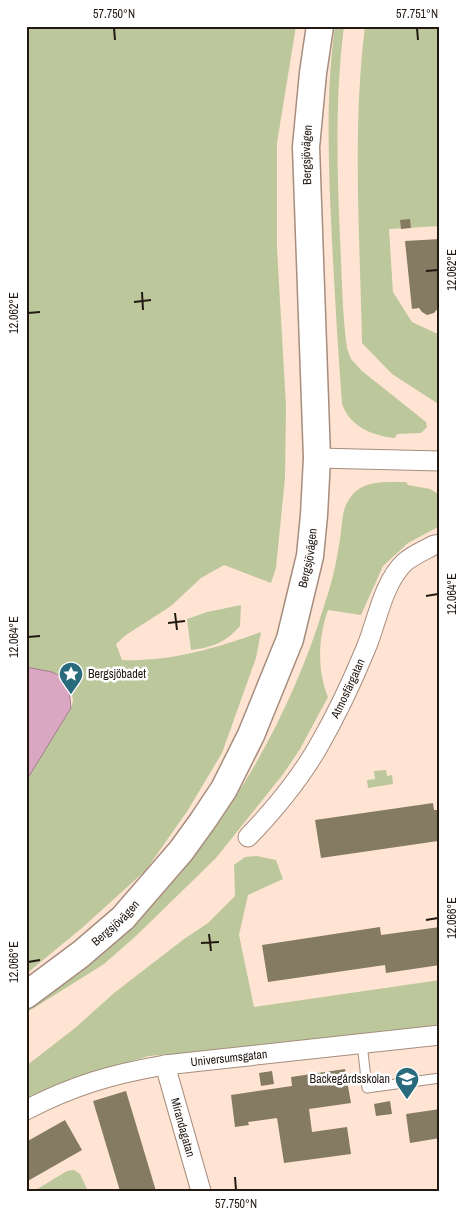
<svg xmlns="http://www.w3.org/2000/svg" width="466" height="1217" viewBox="0 0 466 1217" font-family="'Archivo Narrow',sans-serif">
  <style>
    .green { fill: #bcc89c }
    .water { fill: #d9a7c1; stroke: #a27c8d }
    .building { fill: #857b63 }
    .lines { fill: none; stroke-linecap: round; stroke-linejoin: round }
    .lane-casing { stroke: #a68d7e; stroke-width: 11 }
    .street-casing { stroke: #a68d7e; stroke-width: 21 }
    .secondary-casing { stroke: #a68d7e; stroke-width: 29 }
    .lane { stroke: #fff; stroke-width: 9 }
    .street { stroke: #fff; stroke-width: 19 }
    .secondary { stroke: #fff; stroke-width: 26 }
    .ticks { fill: none; stroke: #221913; stroke-width: 2 }
    .labels { text-anchor: middle; stroke-width: 5; stroke-linejoin: round; paint-order: stroke }
    .street-label { font-size: 12px; fill: #221913; stroke: #fff }
    .poi-label { font-size: 12px; fill: #221913; stroke: #fff; text-anchor: start }
    .neatline { fill: none; stroke: #221913; stroke-width: 2 }
    .ticks-label { font-size: 12px; text-anchor: middle; fill: #221913 }
  </style>
  <rect width="100%" height="100%" fill="#ffe4d4"/>
  <!-- green -->
  <g class="green">
    <path d="M26 26H296L277 143V248L286 406 285 478 276 568 271 583 224 565 201 578 171 606 126 635 116 644 122 660C170 662 217 648 261 632L256 658 222 753 188 810 146 870 82 928 26 974V781L71 708 73 701 70 678 52 672 26 667Z"/>
    <path d="M335 26H344C335 97 337 167 340 238 342 275 342 312 347 348L351 359 362 371 426 422 427 427 421 433 397 434 395 438C373 436 350 427 342 404 337 335 333 267 330 198 328 141 327 83 335 26Z"/>
    <path d="M365 26H440V226L389 229 393 292 412 322 440 335V405L392 374 362 343C360 239 352 130 365 26Z"/>
    <path d="M406 482 408 485 430 489 440 495V526L408 543 383 566 361 615 328 610C318 638 317 670 328 697L300 749 284 773 216 858 136 936 104 964 26 1013V1009C63 985 100 960 131 928 218 841 288 725 324 606 330 588 335 570 338 551 341 537 341 524 344 510 355 479 379 482 406 482Z"/>
    <path d="M241 605 240 626C225 643 213 647 191 650L187 619 207 612Z"/>
    <path d="M386 770 387 776 392 775 393 784 368 788 367 780 375 779 374 771Z"/>
    <path d="M257 856 276 860 283 879 248 895 239 935 254 1007 440 980V1025L250 1048 149 1056 87 1074 26 1099V1066L75 1028 114 993 184 939 208 923 235 896 234 865 245 857Z"/>
    <path d="M74 1170 80 1174 88 1191H34L67 1171Z"/>
  </g>
  <!-- water -->
  <path class="water" d="M26 667 52 672 66 679 69 689 71 708 26 781Z"/>
  <!-- building -->
  <g class="building">
    <path d="M410 219 411 228 401 229 400 220Z"/>
    <path d="M440 239V306L434 313 427 315 422 312 419 308 412 309 405 241Z"/>
    <path d="M433 803 434 810H440V846L438 841 321 858 315 820Z"/>
    <path d="M380 927 381 935 440 927V965L386 973 385 965 268 982 262 945Z"/>
    <path d="M345 1069 351 1103 309 1109 312 1132 347 1127 351 1154 284 1163 277 1118 248 1122 249 1125 235 1127 231 1095 292 1086 291 1077Z"/>
    <path d="M272 1071 274 1084 261 1086 259 1073Z"/>
    <path d="M126 1091 156 1191H120L93 1101Z"/>
    <path d="M390 1101 392 1114 376 1116 374 1104Z"/>
    <path d="M440 1109V1138L410 1143 406 1114Z"/>
    <path d="M65 1120 82 1150 26 1182V1142Z"/>
  </g>
  <g class="lines">
    <defs>
      <path id="lane" d="M362 1043 367 1088 440 1078"/>
      <g id="street">
        <path d="M317 458 440 461"/>
        <path id="s1" d="M248 837C274 810 299 780 318 747 336 716 352 682 366 648 377 622 383 582 405 562 413 555 425 550 434 545L440 544"/>
        <path id="s2" d="M165 1065 201 1191"/>
        <path id="s3" d="M26 1110C74 1085 113 1074 165 1065L440 1035"/>
      </g>
      <g id="secondary">
        <path id="s4" d="M26 995 81 954 123 918 181 851 202 822 224 789 251 735 290 639 310 556 314 515 317 458 306 147 313 73 320 26"/>
      </g>
    </defs>
    <!-- lane casing -->
    <use href="#lane" class="lane-casing"/>
    <!-- street casing -->
    <use href="#street" class="street-casing"/>
    <!-- secondary casing -->
    <use href="#secondary" class="secondary-casing"/>
    <!-- lane -->
    <use href="#lane" class="lane"/>
    <!-- street -->
    <use href="#street" class="street"/>
    <!-- secondary -->
    <use href="#secondary" class="secondary"/>
  </g>
  <!-- ticks -->
  <path class="ticks" d="M114 28 115 40M417 28 418 40M426 271 438 270M142 292 143 310M134 302 151 300M28 313 40 312M426 596 438 594M175 613 177 630M168 623 185 621M28 637 40 636M426 920 438 918M209 934 211 951M201 943 219 942M28 962 40 960M235 1177 236 1190"/>
  <!-- icons -->
  <defs>
    <symbol id="sight-pin" viewBox="-11 -11 22 30"><path d="M0 17L-7.5 6A9.5 9.5 0 1 1 7.5 6Z" fill="#296a7d" stroke="#fff"/><path d="M0-6L1.8-2.2L6-1.7L2.9 1.2L3.7 5.4L0 3.3L-3.7 5.4L-2.9 1.2L-6-1.7L-1.8-2.2Z" fill="#fff"/></symbol>
    <symbol id="school-pin" viewBox="-11 -11 22 30"><path d="M0 17L-7.5 6A9.5 9.5 0 1 1 7.5 6Z" fill="#296a7d" stroke="#fff"/><path d="M0-5L7-2L0 1L-7-2ZM-4 1L0 2.5L4 1V4Q0 6-4 4Z" fill="#fff"/></symbol>
  </defs>
  <g fill-rule="evenodd">
    <use href="#sight-pin" x="57" y="660" width="28" height="38"/>
    <use href="#school-pin" x="393" y="1065" width="28" height="38"/>
  </g>
  <g class="labels">
    <!-- street labels -->
    <g class="street-label">
      <text dy="4" stroke="none"><textPath href="#s4" startOffset="939">Bergsjövägen</textPath></text>
      <text dy="4" stroke="none"><textPath href="#s4" startOffset="535">Bergsjövägen</textPath></text>
      <text dy="4" stroke="none"><textPath href="#s1" startOffset="180">Atmosfärgatan</textPath></text>
      <text dy="4" stroke="none"><textPath href="#s4" startOffset="115">Bergsjövägen</textPath></text>
      <text dy="4" stroke="none"><textPath href="#s3" startOffset="211">Universumsgatan</textPath></text>
      <text dy="4" stroke="none"><textPath href="#s2" startOffset="65">Mirandagatan</textPath></text>
    </g>
    <!-- poi labels -->
    <g class="poi-label">
      <text x="88" y="678">Bergsjöbadet</text>
      <text x="390" y="1083" text-anchor="end">Backegårdsskolan</text>
    </g>
  </g>
  <!-- border -->
  <rect width="466" height="1217" fill="none" stroke="#ffffff" stroke-width="55"/>
  <rect x="28" y="28" width="410" height="1162" class="neatline"/>
  <g class="ticks-label">
    <text x="114" y="18">57.750°N</text>
    <text x="417" y="18">57.751°N</text>
    <text transform="translate(452 270) rotate(-90)" y="4">12.062°E</text>
    <text transform="translate(14 313) rotate(-90)" y="4">12.062°E</text>
    <text transform="translate(452 594) rotate(-90)" y="4">12.064°E</text>
    <text transform="translate(14 637) rotate(-90)" y="4">12.064°E</text>
    <text transform="translate(452 918) rotate(-90)" y="4">12.066°E</text>
    <text transform="translate(14 962) rotate(-90)" y="4">12.066°E</text>
    <text x="236" y="1208">57.750°N</text>
  </g>
</svg>
